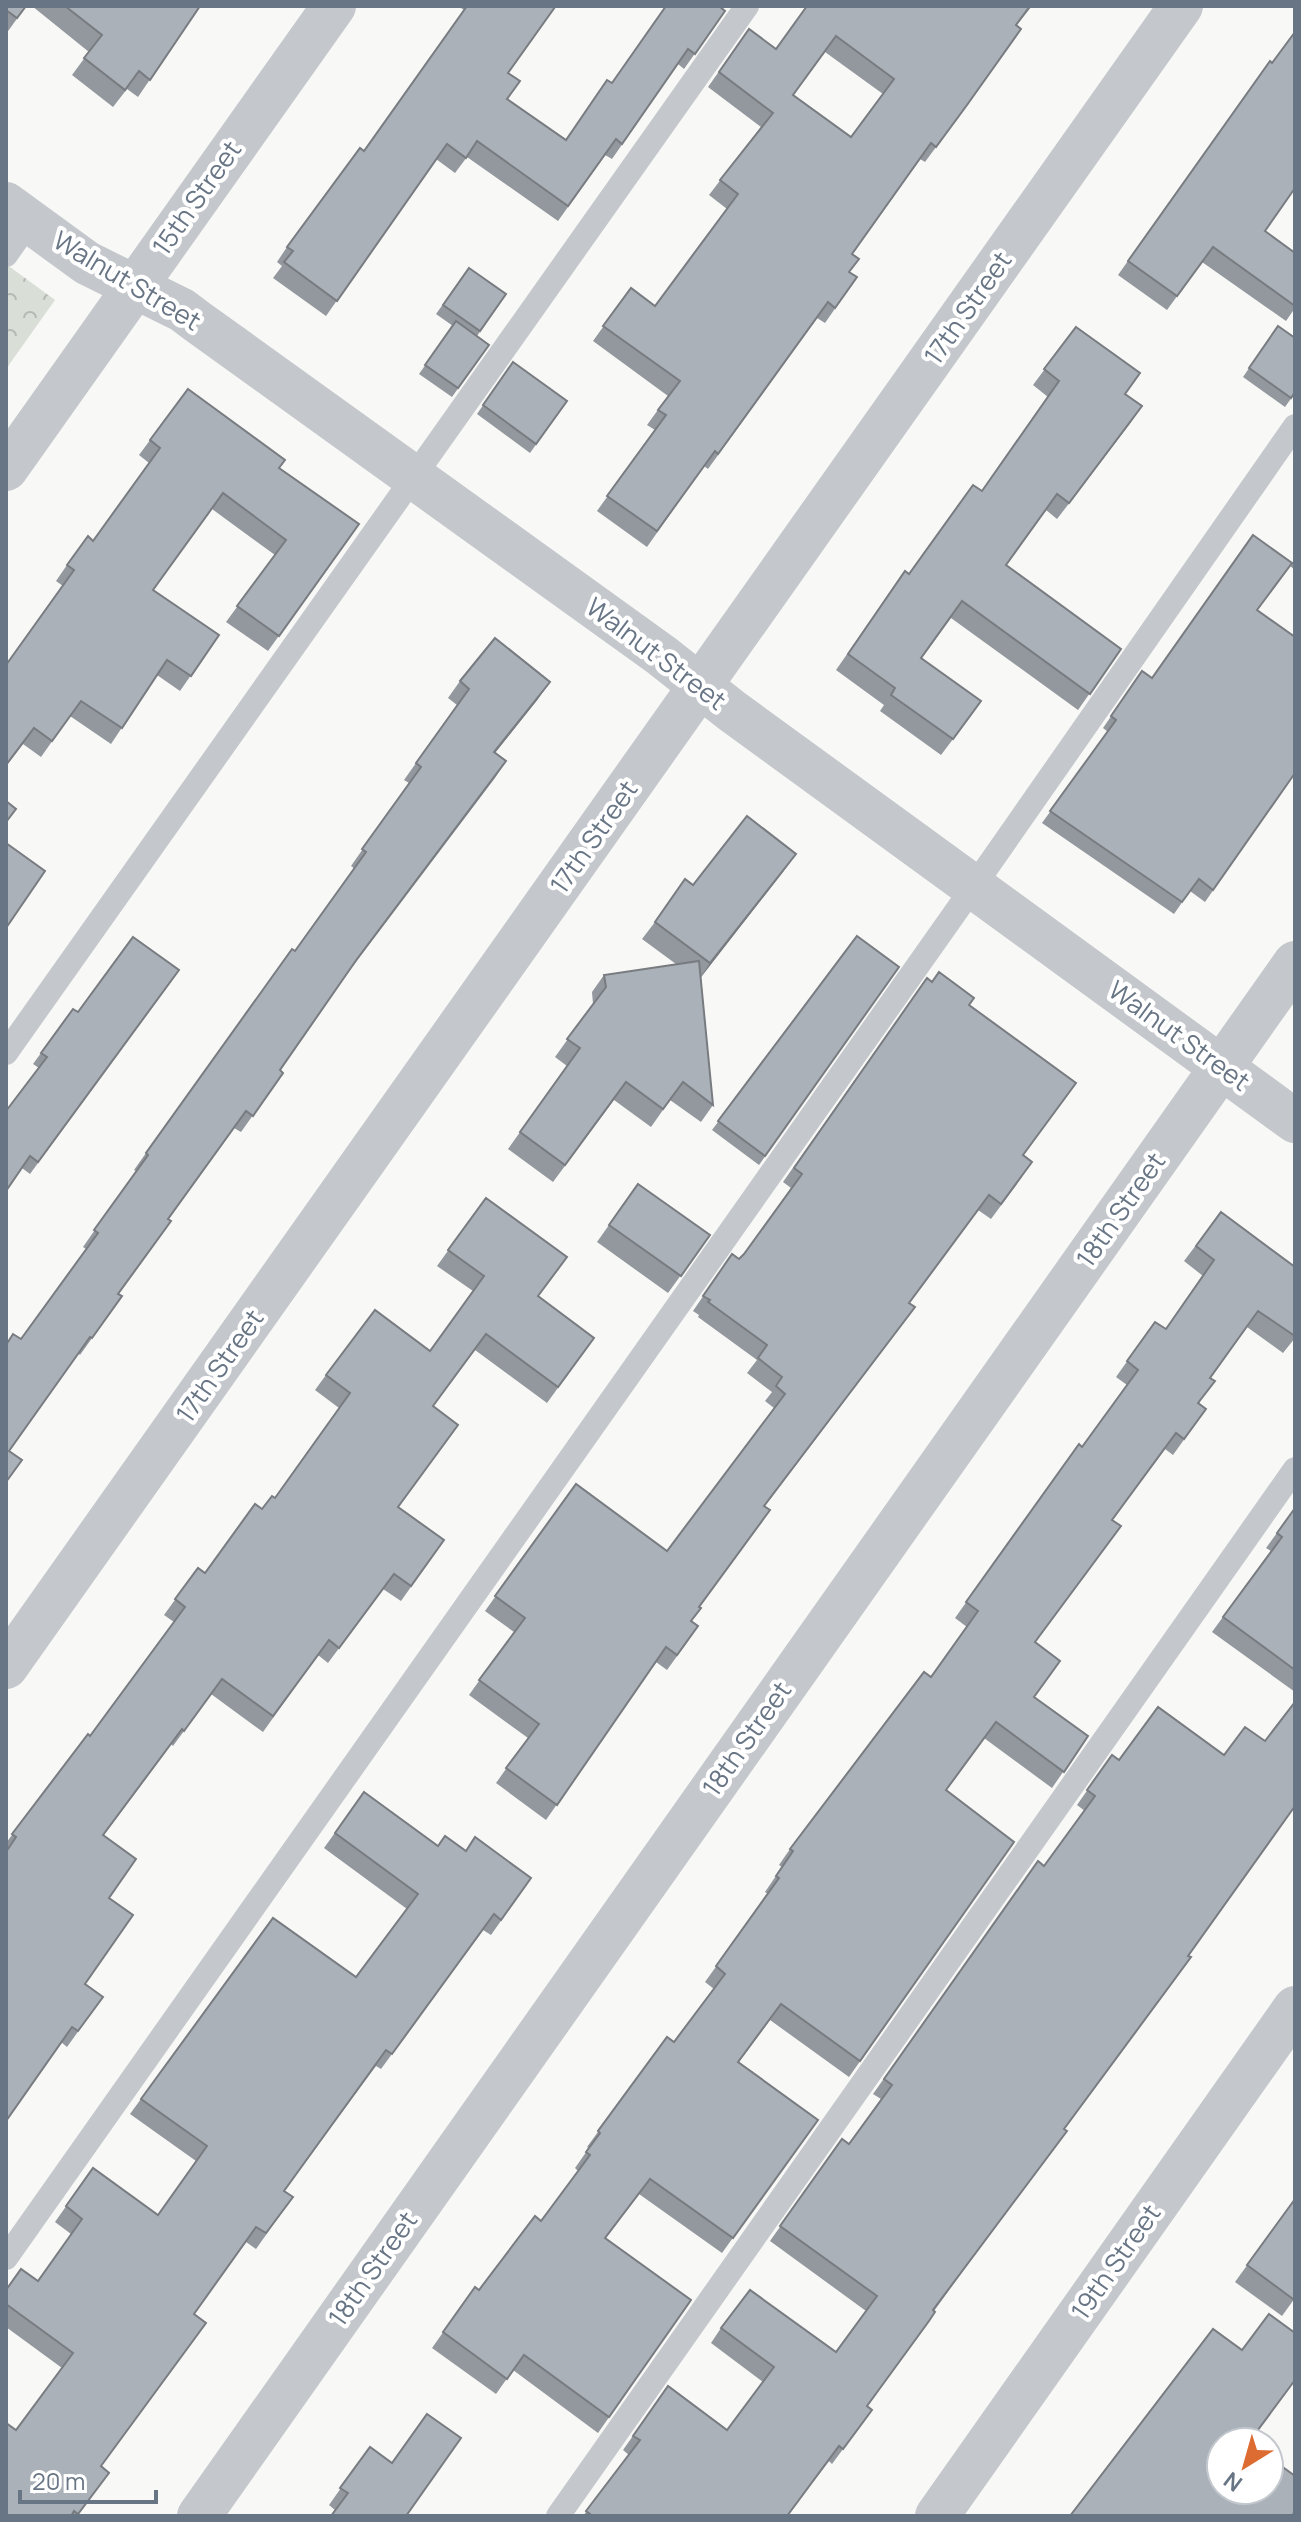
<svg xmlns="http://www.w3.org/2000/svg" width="1301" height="2522" viewBox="0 0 1301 2522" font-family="Manrope,sans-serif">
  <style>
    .forest { fill: url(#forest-crowns) }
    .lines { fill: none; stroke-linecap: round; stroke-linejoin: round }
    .lane { stroke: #c4c7cb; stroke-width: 24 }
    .street { stroke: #c4c7cb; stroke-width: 44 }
    .wall { fill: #93989e; fill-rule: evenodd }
    .shaded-wall { fill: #787c81 }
    .building { fill: #abb1b8; stroke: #787c81; stroke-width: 2; fill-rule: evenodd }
    .labels { text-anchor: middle; stroke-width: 8; stroke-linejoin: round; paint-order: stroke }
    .street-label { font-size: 26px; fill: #687585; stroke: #fff }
  </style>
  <defs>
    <pattern id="forest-crowns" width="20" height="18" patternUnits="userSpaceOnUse" patternTransform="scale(2)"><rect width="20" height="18" fill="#d9dfd7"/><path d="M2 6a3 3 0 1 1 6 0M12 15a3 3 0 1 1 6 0" fill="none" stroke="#b4b9b4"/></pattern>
  </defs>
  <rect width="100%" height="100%" fill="#f8f8f6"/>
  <!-- forest -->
  <path class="forest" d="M6 264 55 300 6 369Z"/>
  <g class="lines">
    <!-- lane -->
    <g class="lane">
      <path d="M6 255 30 221"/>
      <path d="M6 1053 747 6"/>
      <path d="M6 2258 974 886 1295 426"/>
      <path d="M558 2516 1295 1469"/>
    </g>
    <!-- street -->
    <g class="street">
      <path d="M6 204 87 263 182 310 198 322 661 655 732 711 1295 1121"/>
      <path d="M6 469 334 6"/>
      <path d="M6 1667 1181 6"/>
      <path d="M199 2516 1295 963"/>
      <path d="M937 2516 1295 2008"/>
    </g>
  </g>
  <!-- wall -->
  <g class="wall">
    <path d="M6 6H26L6 34Z"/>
    <path d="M32 6H200L138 97 127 89 113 107 72 75 89 52Z"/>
    <path d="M458 6H553L508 73 507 99 566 140 612 83 725 11 684 69 678 64 612 159 605 155 558 221 467 157 455 173 436 159 326 316 273 278 282 266 277 262 287 247 364 151 464 10Z"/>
    <path d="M807 6H1032L1016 26 956 120 925 162 920 159 852 254 850 272 857 277 825 323 817 318 708 469 704 466 647 547 597 511 655 430 647 425 668 396 593 341 631 288 655 306 727 209 709 195 761 127 708 87 749 29 776 49ZM825 52 883 94 851 137 793 95Z"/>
    <path d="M1270 61 1265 231 1295 253V308L1286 321 1202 262 1167 310 1118 275Z"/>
    <path d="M469 268 506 294 477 336 489 345 452 397 419 374 453 326 436 314Z"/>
    <path d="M1278 326 1295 393 1285 407 1243 377Z"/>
    <path d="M1076 327 1126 394 1131 422 1057 519 1046 510 1006 565 1121 649 1078 710 951 618 922 658 969 718 941 755 880 711 884 705 836 670 905 571 909 574 982 491 1048 397 1033 385Z"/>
    <path d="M513 362 567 401 530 453 477 414Z"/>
    <path d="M188 389 279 468 359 524 268 651 226 622 275 555 212 509 153 590 219 635 180 691 157 675 111 744 70 716 41 757 23 744 6 766V665L63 586 56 581 67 565 93 541 149 463 139 455Z"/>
    <path d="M1295 558V570L1290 566 1257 610 1295 773 1205 902 1190 891 1174 914 1042 823 1108 732 1103 728 1142 671 1152 678 1292 563Z"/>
    <path d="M460 681 538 699 495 753 506 761 495 778 347 974 280 1070 283 1073 241 1132 234 1128 168 1220 118 1294 122 1296 80 1355 78 1353 9 1451 21 1339 86 1249 83 1247 136 1171 134 1170 146 1153 355 869 351 866 409 783 404 780 457 705 448 698Z"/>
    <path d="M796 854 701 977 713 1105 701 1122 670 1100 651 1127 614 1100 553 1182 508 1149 567 1066 555 1057 593 1004 592 992 604 975 676 964 642 939 655 922 693 885Z"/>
    <path d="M857 936 899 967 759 1165 712 1130Z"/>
    <path d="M179 970 30 1174 22 1168 39 1068 33 1064 73 1009 78 1012Z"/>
    <path d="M927 978 969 1005 1023 1155 1022 1177 991 1219 978 1210 909 1303 915 1307 904 1322 765 1506 699 1607 692 1621 688 1641 667 1670 656 1662 546 1820 496 1783 528 1738 469 1695 514 1632 485 1611 576 1484 667 1551 774 1408 765 1401 772 1392 747 1373 757 1360 698 1317 699 1315 693 1311 732 1254 739 1259 744 1254 791 1188 783 1182Z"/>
    <path d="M638 1184 710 1235 668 1293 597 1242Z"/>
    <path d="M486 1198 538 1296 594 1338 547 1403 475 1350 433 1406 398 1507 444 1540 401 1601 383 1589 328 1663 318 1655 263 1732 211 1694 173 1746 171 1744 104 1835 109 1898 85 1984 103 1997 67 2047 61 2042 6 2121V1843L88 1734 90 1736 174 1622 164 1615 198 1568 205 1573 262 1509 275 1498 339 1408 315 1390 326 1375 430 1351 473 1291 437 1266Z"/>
    <path d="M1221 1212 1295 1338 1283 1353 1247 1327 1210 1378 1199 1404 1206 1409 1173 1455 1165 1449 1112 1520 1035 1642 1034 1697 1088 1736 1052 1788 984 1738 946 1791 1014 1842 849 2077 770 2020 739 2062 818 2120 722 2253 639 2194 606 2238 691 2300 598 2433 513 2370 496 2394 432 2348 475 2287 479 2290 541 2221 578 2171 575 2168 589 2148 587 2147 667 2037 674 2042 714 1989 705 1982 768 1894 765 1892 782 1867 779 1865 790 1849 931 1677 967 1627 955 1618 1079 1444 1082 1447 1127 1385 1116 1377 1155 1322 1166 1329 1203 1276 1184 1261Z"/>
    <path d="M1295 1508V1692L1212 1632 1271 1551 1266 1548Z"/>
    <path d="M1112 1755 1064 2130 934 2311 867 2406 872 2410 832 2464 829 2461 787 2516H583L629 2455 623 2450 668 2386 727 2430 763 2382 711 2343 721 2328 836 2352 866 2311 770 2241 842 2139 849 2144 881 2099 873 2094 1038 1861 1044 1866 1085 1811 1077 1805Z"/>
    <path d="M364 1792 438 1846 466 1851 531 1878 491 1935 483 1930 381 2069 376 2066 284 2191 293 2197 256 2249 246 2242 194 2314 101 2467 98 2488 77 2516H6L62 2368 6 2327V2290L38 2281 71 2234 55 2222 93 2168 158 2215 196 2161 130 2114 273 1918 356 1977 407 1909 324 1848Z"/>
    <path d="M1295 2199V2298L1282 2316 1235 2282Z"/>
    <path d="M461 2438 335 2510 329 2505 370 2447 392 2463Z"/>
  </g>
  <!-- shaded-wall -->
  <g class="shaded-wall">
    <path d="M1142 406 1131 422 1057 519 1069 503Z"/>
    <path d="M550 682 538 699 482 769 494 752Z"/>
    <path d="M796 854 783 872 698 981 710 963Z"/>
  </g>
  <!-- building -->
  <g class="building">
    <path d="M6 6H26L17 18 6 10Z"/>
    <path d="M65 6H200L150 80 139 71 125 90 84 58 102 35Z"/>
    <path d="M467 6 555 7 508 73 520 81 507 99 566 140 607 80 612 83 666 6H719L725 11 695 54 688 49 622 144 616 139 568 206 477 141 466 158 447 144 337 301 284 262 293 251 287 247 360 148 364 151Z"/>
    <path d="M807 6H1030L1016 25 1021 29 967 105 936 147 931 143 852 254 859 259 849 272 857 277 835 308 828 302 718 454 715 451 657 531 607 496 666 415 658 410 680 381 603 326 631 288 655 306 738 194 720 180 773 113 719 72 749 29 776 49ZM836 36 894 79 851 137 793 95Z"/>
    <path d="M1295 32V188L1265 231 1295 253V306L1213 247 1177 296 1128 261 1270 61 1272 63Z"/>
    <path d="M469 268 506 294 480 331 443 305Z"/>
    <path d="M456 321 489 345 458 388 425 365Z"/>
    <path d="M1278 326 1295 338V392L1291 398 1249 368Z"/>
    <path d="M1076 327 1140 373 1125 394 1142 406 1069 503 1057 494 1006 565 1121 649 1090 694 962 601 921 658 981 701 953 739 891 695 895 688 848 654 905 571 909 574 973 485 982 491 1059 381 1044 369Z"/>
    <path d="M513 362 567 401 536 444 483 405Z"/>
    <path d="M188 389 285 460 279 468 359 524 279 636 237 606 286 540 223 493 153 590 219 635 191 676 167 660 122 728 81 701 52 741 34 728 6 765V665L74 570 67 565 88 536 93 541 160 448 150 440Z"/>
    <path d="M1253 535 1292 563 1257 610 1295 637V773L1213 890 1199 879 1182 902 1050 811 1116 720 1111 716 1142 671 1152 678Z"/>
    <path d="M495 638 550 682 494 752 506 761 357 959 280 1070 283 1073 253 1116 246 1111 168 1219 171 1221 118 1294 122 1296 92 1338 90 1337 9 1451 22 1460 6 1482V1345L13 1334 21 1339 98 1233 94 1230 148 1155 146 1153 292 949 295 951 366 852 362 849 421 767 416 763 469 689 460 681Z"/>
    <path d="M6 801 16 809 6 822Z"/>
    <path d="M747 816 796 854 710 963 655 922 685 879 693 885Z"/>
    <path d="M6 843 45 871 6 928Z"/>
    <path d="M857 936 899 967 765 1156 718 1121Z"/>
    <path d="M133 937 179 970 38 1162 30 1156 6 1191V1111L47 1057 41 1053 73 1009 78 1012Z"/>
    <path d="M699 961 713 1105 683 1082 663 1109 626 1082 565 1165 520 1132 580 1048 567 1039 606 987 604 975Z"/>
    <path d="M939 972 974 998 969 1005 1076 1083 1023 1155 1032 1162 1001 1204 989 1195 909 1303 915 1307 764 1506 770 1510 699 1607 701 1608 691 1621 698 1626 677 1655 666 1647 557 1805 506 1768 539 1724 479 1680 525 1618 495 1596 576 1484 667 1551 785 1394 776 1386 782 1377 758 1358 767 1345 708 1302 710 1300 703 1296 732 1254 739 1259 744 1254 802 1174 794 1168 927 978 932 982Z"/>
    <path d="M638 1184 710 1235 681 1276 609 1225Z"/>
    <path d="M486 1198 567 1257 538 1296 594 1338 558 1387 486 1334 433 1406 458 1425 398 1507 444 1540 411 1586 394 1574 339 1648 329 1640 273 1716 222 1679 184 1731 182 1729 103 1835 136 1859 109 1898 133 1915 85 1984 103 1997 78 2031 72 2027 6 2121V1852L16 1837 12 1834 88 1734 90 1736 185 1607 175 1599 198 1568 205 1573 255 1504 262 1509 272 1496 275 1498 350 1393 326 1375 375 1310 430 1351 484 1276 448 1250Z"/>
    <path d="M1221 1212 1295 1267V1336L1258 1311 1210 1378 1215 1381 1198 1403 1206 1409 1184 1439 1176 1433 1112 1520 1121 1526 1035 1642 1060 1661 1034 1697 1088 1736 1064 1772 996 1722 946 1790 1014 1842 860 2061 781 2004 738 2062 818 2120 733 2238 650 2179 605 2238 691 2300 609 2417 524 2355 507 2379 443 2332 475 2287 479 2290 535 2216 541 2221 590 2155 586 2152 600 2133 598 2131 667 2037 674 2042 725 1974 716 1966 779 1878 776 1876 793 1851 790 1849 924 1672 931 1677 978 1611 966 1602 1079 1444 1082 1447 1138 1370 1127 1361 1155 1322 1166 1329 1214 1260 1196 1246Z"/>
    <path d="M1295 1508V1670L1223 1617 1282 1537 1277 1533Z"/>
    <path d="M1295 1702V1806L1188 1956 1191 1957 1064 2129 1067 2131 933 2310 935 2312 929 2321 867 2406 872 2410 843 2449 839 2446 787 2516H588L590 2514 586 2511 640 2440 633 2436 668 2386 727 2430 774 2367 721 2328 750 2290 836 2352 877 2296 780 2226 842 2139 849 2144 892 2085 884 2079 1038 1861 1044 1866 1095 1796 1087 1790 1112 1755 1119 1760 1158 1707 1224 1755 1245 1727 1265 1741Z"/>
    <path d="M364 1792 438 1846 445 1836 466 1851 475 1837 531 1878 501 1920 494 1914 392 2054 386 2050 284 2191 293 2197 266 2233 256 2227 194 2314 206 2323 101 2466 109 2473 78 2514 74 2511 71 2516H6V2423L16 2430 73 2353 6 2304V2290L21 2269 38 2281 82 2219 66 2206 93 2168 158 2215 207 2146 141 2099 273 1918 356 1977 418 1894 335 1833Z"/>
    <path d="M1295 2199V2297L1293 2299 1247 2265Z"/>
    <path d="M1269 2314 1295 2333V2380L1249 2442H1221V2490H1269V2457L1295 2476V2511L1292 2516H1070L1213 2329 1242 2350Z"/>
    <path d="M427 2414 461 2438 406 2516H331L348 2493 340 2488 370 2447 392 2463Z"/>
  </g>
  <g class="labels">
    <!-- street labels -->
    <g class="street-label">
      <text transform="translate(197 198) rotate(-55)" y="9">15th Street</text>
      <text transform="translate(127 281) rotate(31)" y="9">Walnut Street</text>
      <text transform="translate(968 308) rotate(-55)" y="9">17th Street</text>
      <text transform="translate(656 654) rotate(37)" y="9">Walnut Street</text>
      <text transform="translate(594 837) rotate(-55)" y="9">17th Street</text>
      <text transform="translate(1179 1036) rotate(36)" y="9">Walnut Street</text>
      <text transform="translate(1121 1210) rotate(-55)" y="9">18th Street</text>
      <text transform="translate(220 1366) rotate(-55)" y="9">17th Street</text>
      <text transform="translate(747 1739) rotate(-55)" y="9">18th Street</text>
      <text transform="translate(1116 2262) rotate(-55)" y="9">19th Street</text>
      <text transform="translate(373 2269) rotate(-55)" y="9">18th Street</text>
    </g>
  </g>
  <!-- border -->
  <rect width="1301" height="2522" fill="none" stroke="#687585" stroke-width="16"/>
  <!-- north arrow -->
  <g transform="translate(1245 2466) rotate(217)"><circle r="38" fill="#ffffff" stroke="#c3c8ce" stroke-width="2"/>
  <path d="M0-6L14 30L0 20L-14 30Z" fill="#dc6c32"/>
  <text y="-12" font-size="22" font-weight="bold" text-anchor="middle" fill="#687585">N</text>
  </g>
  <!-- scale -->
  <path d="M20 2490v12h136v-12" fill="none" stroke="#687585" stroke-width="4"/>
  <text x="32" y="2490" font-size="24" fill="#687585" stroke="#ffffff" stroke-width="6" paint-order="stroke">20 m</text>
</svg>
